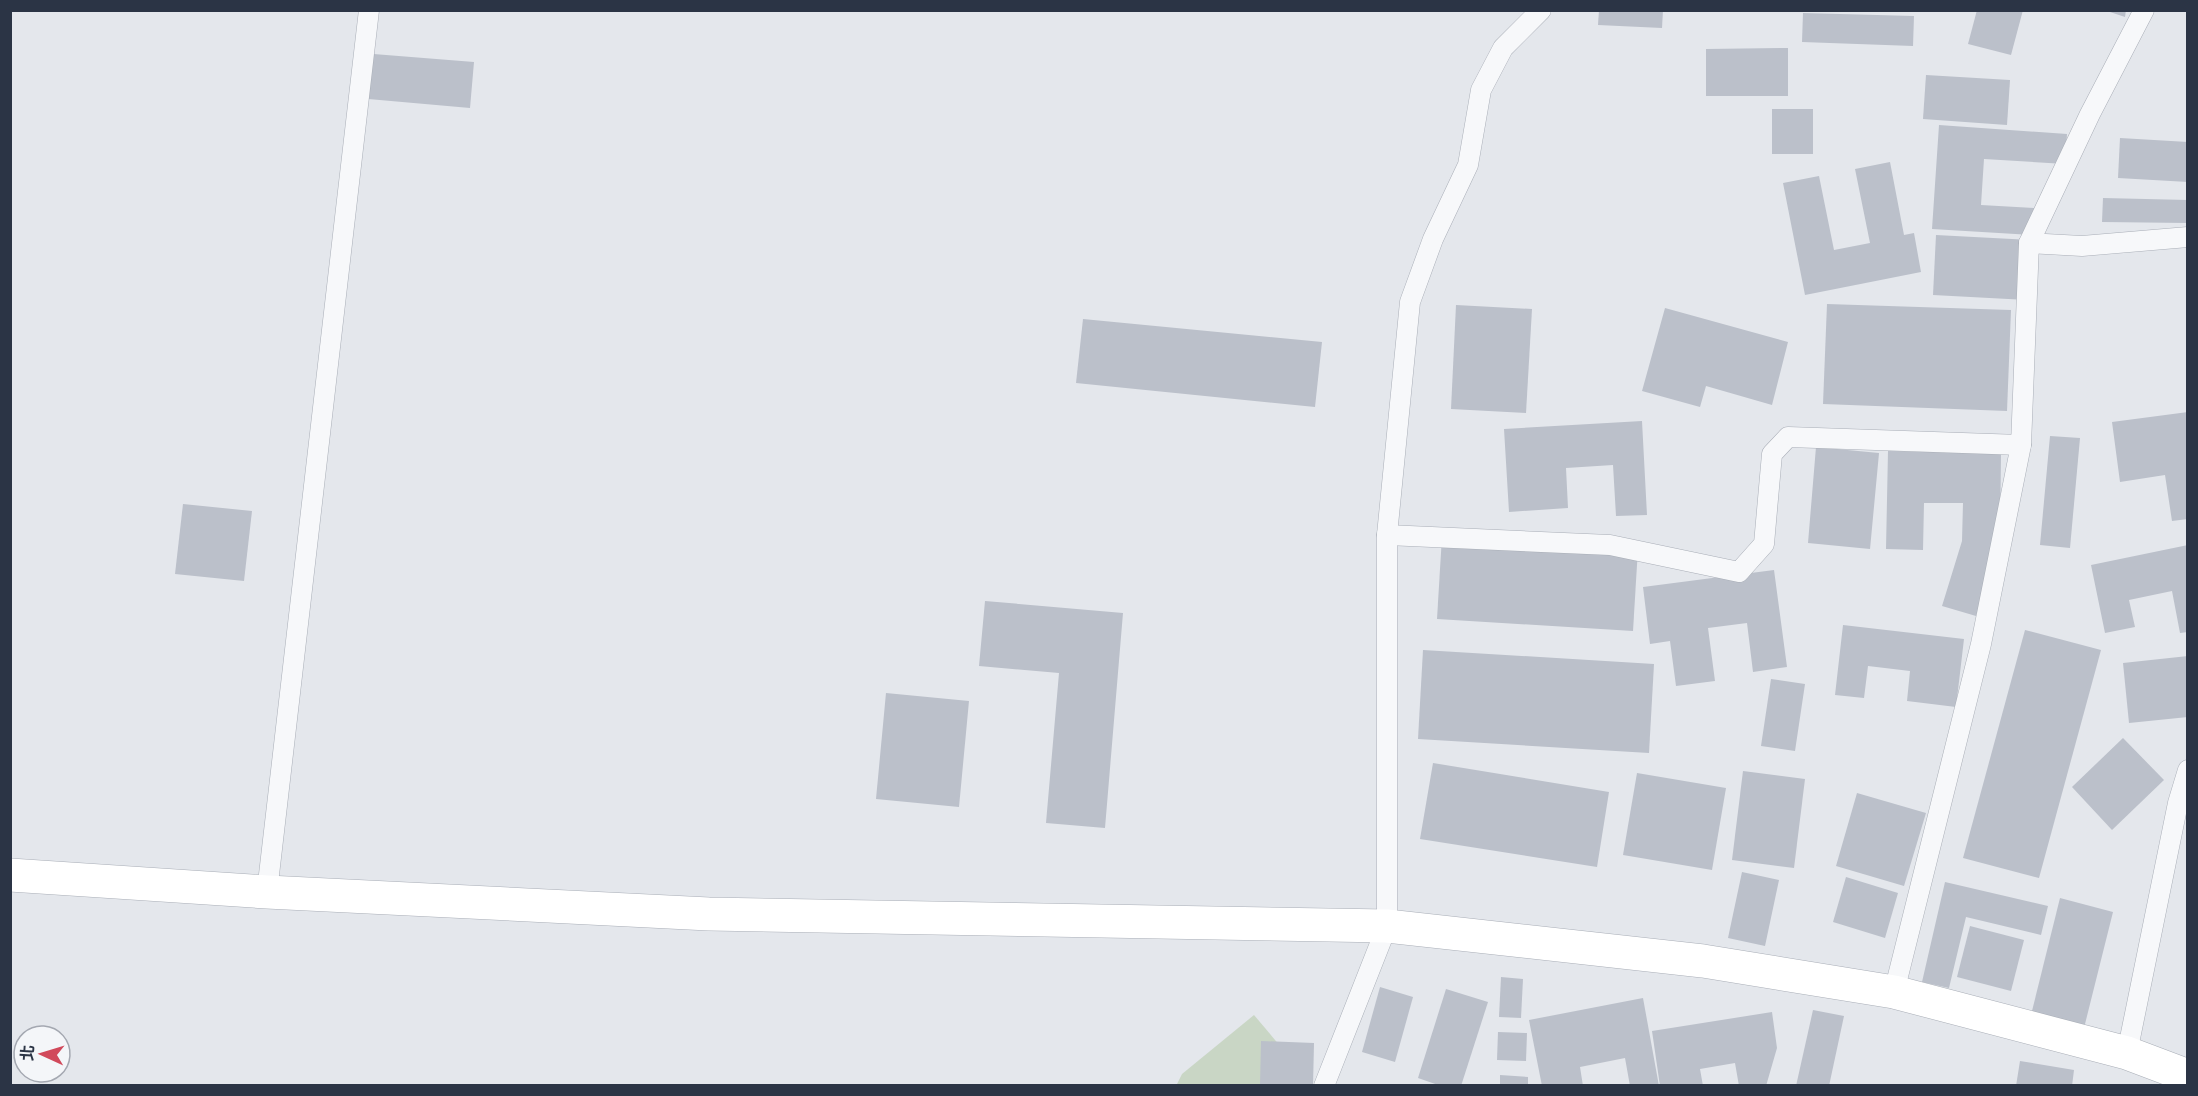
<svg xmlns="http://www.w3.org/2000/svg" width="2198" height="1096" viewBox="0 0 2198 1096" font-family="'Public Sans','Noto Sans TC',sans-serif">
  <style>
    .green { fill: #c9d6c5 }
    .building { fill: #bbc0ca }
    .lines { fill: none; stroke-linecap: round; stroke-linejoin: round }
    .lane-casing { stroke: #a9aeb7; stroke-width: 21 }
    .secondary-casing { stroke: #a9aeb7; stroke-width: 34 }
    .lane { stroke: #f7f8fa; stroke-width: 20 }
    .secondary { stroke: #fff; stroke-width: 33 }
  </style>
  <rect width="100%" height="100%" fill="#e4e7ec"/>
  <!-- green -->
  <path class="green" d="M1254 1015 1313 1085 1176 1086 1182 1074Z"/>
  <!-- building -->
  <g class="building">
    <path d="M1599 10H1663L1662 28 1598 25Z"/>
    <path d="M1977 10H2023L2011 55 1968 44Z"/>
    <path d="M2104 10H2126L2125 17Z"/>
    <path d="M1803 13 1914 16 1913 46 1802 42Z"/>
    <path d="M1788 48V96H1706V49Z"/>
    <path d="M361 53 474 62 470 108 357 98Z"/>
    <path d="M1926 75 2010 80 2007 125 1923 119Z"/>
    <rect x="1772" y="109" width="41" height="45"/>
    <path d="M1939 125 2067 134 2065 164 1984 159 1981 205 2034 208 2032 235 1932 229Z"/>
    <path d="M2120 138 2188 142V182L2118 178Z"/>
    <path d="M1890 162 1904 235 1914 233 1921 272 1805 295 1783 183 1819 176 1834 250 1870 243 1855 169Z"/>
    <path d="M2103 198 2188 200V223L2102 222Z"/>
    <path d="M1936 235 2031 240 2027 300 1933 295Z"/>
    <path d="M1827 304 2011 310 2007 411 1823 404Z"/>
    <path d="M1456 305 1532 309 1526 413 1451 409Z"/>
    <path d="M1665 308 1788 342 1772 405 1706 386 1700 407 1642 391Z"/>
    <path d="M1083 319 1322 342 1315 407 1076 383Z"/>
    <path d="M2188 412V519L2172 521 2165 475 2120 482 2112 422Z"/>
    <path d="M1642 421 1647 515 1616 516 1613 465 1566 468 1568 508 1509 512 1504 429Z"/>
    <path d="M2050 436 2080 438 2070 548 2040 545Z"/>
    <path d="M1816 447 1879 453 1870 549 1808 543Z"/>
    <path d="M1888 451 2001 453 2000 540 1976 616 1942 606 1962 541 1963 503H1924L1923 550 1886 549Z"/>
    <path d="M183 504 252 511 244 581 175 574Z"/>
    <path d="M1442 536 1638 548 1633 631 1437 619Z"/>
    <path d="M2188 545V632L2180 633 2172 591 2129 600 2135 627 2105 633 2091 565Z"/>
    <path d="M1774 570 1787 667 1753 672 1747 623 1708 628 1715 681 1676 686 1670 641 1650 644 1643 587Z"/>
    <path d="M985 601 1123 613 1105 828 1046 823 1059 673 979 666Z"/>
    <path d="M1843 625 1964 639 1956 707 1907 701 1910 671 1868 666 1864 698 1835 695Z"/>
    <path d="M2025 630 2101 650 2039 878 1963 858Z"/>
    <path d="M1423 650 1654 664 1649 753 1418 739Z"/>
    <path d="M2188 656V717L2129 723 2123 663Z"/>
    <path d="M1771 679 1805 684 1795 751 1761 746Z"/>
    <path d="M886 693 969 701 959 807 876 799Z"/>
    <path d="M2123 738 2164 780 2112 830 2072 787Z"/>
    <path d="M1433 763 1609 792 1597 867 1420 839Z"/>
    <path d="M1743 771 1805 779 1794 868 1732 860Z"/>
    <path d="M1637 773 1726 788 1712 870 1623 855Z"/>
    <path d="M1857 793 1926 813 1904 886 1836 866Z"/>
    <path d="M1742 872 1779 880 1765 946 1728 938Z"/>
    <path d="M1846 877 1898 893 1885 938 1833 922Z"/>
    <path d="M1945 882 2048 906 2041 935 1966 917 1949 988 1922 982Z"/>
    <path d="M2060 898 2113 912 2084 1028 2031 1015Z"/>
    <path d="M1970 926 2024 940 2011 991 1957 977Z"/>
    <path d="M1501 977 1523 979 1521 1018 1499 1017Z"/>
    <path d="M1380 987 1413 997 1395 1062 1362 1052Z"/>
    <path d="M1446 989 1488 1002 1461 1086H1441L1418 1078Z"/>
    <path d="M1643 998 1659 1086H1630L1625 1058 1580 1067 1583 1086H1542L1529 1020Z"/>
    <path d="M1813 1010 1844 1016 1829 1086H1796Z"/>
    <path d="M1772 1012 1777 1048 1766 1086H1739L1735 1063 1700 1069 1703 1086H1660L1652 1031Z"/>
    <path d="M1498 1032 1527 1033 1526 1061 1497 1060Z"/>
    <path d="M1261 1041 1314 1043 1313 1086H1260Z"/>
    <path d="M2020 1061 2074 1070 2072 1086H2016Z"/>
    <path d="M1500 1075 1528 1077V1086H1500Z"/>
  </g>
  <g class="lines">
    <defs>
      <g id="lane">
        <path d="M2029 243 2082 246 2188 237"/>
        <path d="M1387 535 1610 545 1739 572 1764 544 1772 454 1788 437 2021 445"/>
        <path d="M267 892 369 10"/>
        <path d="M1894 992 1981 644 2021 445 2029 243 2090 114 2144 10"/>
        <path d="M2127 1053 2178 803 2188 770"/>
        <path d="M1324 1086 1387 926V535L1410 302 1433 239 1468 165 1481 90 1503 48 1541 10"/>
      </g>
      <path id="secondary" d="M10 875 267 892 709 914 1387 926 1703 961 1894 992 2127 1053 2188 1076"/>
    </defs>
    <!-- lane casing -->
    <use href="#lane" class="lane-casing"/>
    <!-- secondary casing -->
    <use href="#secondary" class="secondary-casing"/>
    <!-- lane -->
    <use href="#lane" class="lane"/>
    <!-- secondary -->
    <use href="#secondary" class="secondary"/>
  </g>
  <!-- border -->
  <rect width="2198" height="1096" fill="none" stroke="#2b3445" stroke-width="24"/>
  <!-- north arrow -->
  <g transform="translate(42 1054) rotate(274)"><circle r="28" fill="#f4f6f9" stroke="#a4a8b1" stroke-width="1.5"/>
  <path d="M0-4.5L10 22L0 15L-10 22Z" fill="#d1495b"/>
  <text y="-9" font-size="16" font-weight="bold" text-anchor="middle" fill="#2b3445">北</text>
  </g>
</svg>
